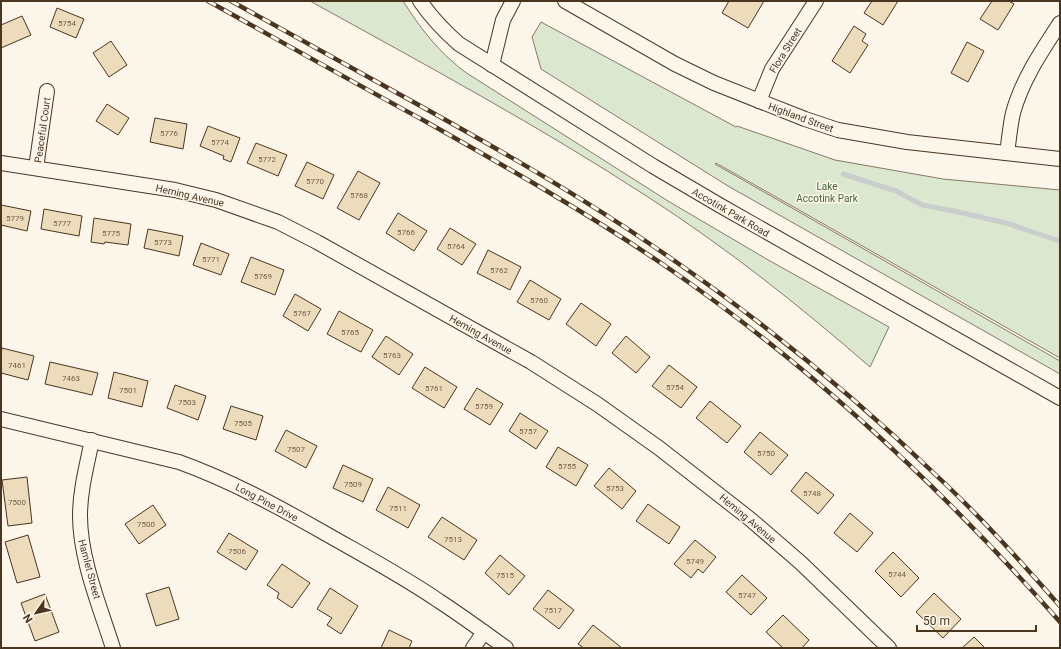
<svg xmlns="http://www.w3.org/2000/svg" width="1061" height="649" viewBox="0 0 1061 649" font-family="Roboto,sans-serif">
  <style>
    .green { fill: #dce7d0; stroke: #887966 }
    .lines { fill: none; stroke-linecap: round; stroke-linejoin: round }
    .stream { stroke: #c9cecd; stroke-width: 5 }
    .building { fill: #ecdcbc; stroke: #4a3520 }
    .minor-casing { stroke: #4a3520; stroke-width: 16 }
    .minor { stroke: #fbf6e9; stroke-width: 14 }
    .rail-casing { stroke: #4a3520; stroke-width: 4.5 }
    .rail { stroke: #fbf6e9; stroke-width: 3; stroke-dasharray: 9; stroke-linecap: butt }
    .labels { text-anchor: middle; stroke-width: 3; stroke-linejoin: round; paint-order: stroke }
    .number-label { font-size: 8px; fill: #725f47 }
    .street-label { font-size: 10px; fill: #4a3520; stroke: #fbf6e9 }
    .park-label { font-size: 10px; fill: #436837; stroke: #fbf6e9 }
  </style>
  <rect width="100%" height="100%" fill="#fbf6e9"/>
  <!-- green -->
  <g class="green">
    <path d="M310 1H403C417 23 433 45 453 62 460 69 468 74 476 79L668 201 770 261 889 327 870 367C800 306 727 248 648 197 539 126 424 64 310 1Z"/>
    <path d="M541 22 736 127 737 126 835 160 943 179 1060 190V358L716 163 715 164 1060 361V374L728 186 541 69 532 37Z"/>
  </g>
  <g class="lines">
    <!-- stream -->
    <path class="stream" d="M843 174 896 191 922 205 954 211 1006 223 1060 241"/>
  </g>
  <!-- building -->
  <g class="building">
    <path d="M729 1H764L748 28 722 13Z"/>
    <path d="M872 1H898L883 25 864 13Z"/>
    <path d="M992 1H1009L1014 4 998 30 980 19Z"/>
    <path d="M57 8 84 19 76 38 50 27Z"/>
    <path d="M22 16 31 35 1 48V25Z"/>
    <path d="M854 26 866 34 862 41 868 45 850 73 832 61Z"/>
    <path d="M111 41 127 65 109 77 93 53Z"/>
    <path d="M967 42 984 51 968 82 951 73Z"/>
    <path d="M107 104 129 118 118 135 96 121Z"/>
    <path d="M155 118 187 124 183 149 150 142Z"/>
    <path d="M208 126 240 138 231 162 223 159 224 156 200 146Z"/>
    <path d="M256 143 287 155 278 176 247 163Z"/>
    <path d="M307 162 334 175 323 199 295 186Z"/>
    <path d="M358 171 380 183 359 220 337 208Z"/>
    <path d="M1 205 31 211 27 231 1 225Z"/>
    <path d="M44 209 82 216 79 236 41 229Z"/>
    <path d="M398 213 427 231 414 251 386 233Z"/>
    <path d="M94 218 131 224 128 245 105 242 104 244 91 242Z"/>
    <path d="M450 228 476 244 462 265 437 249Z"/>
    <path d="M148 229 183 236 179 256 144 248Z"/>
    <path d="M201 243 229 254 221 275 193 265Z"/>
    <path d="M488 250 521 267 510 290 477 273Z"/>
    <path d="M251 257 284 270 275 295 241 282Z"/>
    <path d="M530 280 561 299 549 320 517 302Z"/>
    <path d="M295 294 321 309 308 331 283 316Z"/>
    <path d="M581 303 611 324 596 346 566 324Z"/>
    <path d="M339 311 373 330 361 352 327 334Z"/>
    <path d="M386 336 413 354 399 375 372 357Z"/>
    <path d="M626 336 650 357 636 373 612 353Z"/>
    <path d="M2 348 34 356 28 380 1 373V354Z"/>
    <path d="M50 362 98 373 92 395 45 384Z"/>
    <path d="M669 365 697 387 681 408 652 386Z"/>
    <path d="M425 367 457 387 444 408 412 388Z"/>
    <path d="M114 372 148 381 142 407 108 398Z"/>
    <path d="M175 385 206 396 198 420 167 408Z"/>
    <path d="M477 388 503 404 490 425 464 409Z"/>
    <path d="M710 401 741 426 727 443 696 418Z"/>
    <path d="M231 406 263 416 256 440 223 429Z"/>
    <path d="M520 413 548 431 536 449 509 431Z"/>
    <path d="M286 430 317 446 306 468 275 451Z"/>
    <path d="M760 432 788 455 771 475 744 452Z"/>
    <path d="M558 447 588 465 576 486 546 467Z"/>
    <path d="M343 465 373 479 363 502 333 488Z"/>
    <path d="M609 468 636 491 622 509 594 486Z"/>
    <path d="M806 472 834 495 818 514 791 491Z"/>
    <path d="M27 477 32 523 8 526 2 480Z"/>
    <path d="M388 487 420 505 408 528 376 510Z"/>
    <path d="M648 504 680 527 669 544 636 521Z"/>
    <path d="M153 505 166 525 139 544 125 524Z"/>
    <path d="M850 513 873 533 857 552 834 533Z"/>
    <path d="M442 517 477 540 464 560 428 537Z"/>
    <path d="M229 533 258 551 246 570 217 552Z"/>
    <path d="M28 535 40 577 17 583 5 542Z"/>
    <path d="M695 540 716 557 703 573 698 569 691 578 674 564Z"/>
    <path d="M893 552 919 578 901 597 875 571Z"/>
    <path d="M500 555 525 576 509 595 485 573Z"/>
    <path d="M282 564 310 583 292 608 277 598 279 593 267 585Z"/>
    <path d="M742 575 767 598 751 615 726 592Z"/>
    <path d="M169 587 179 619 156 626 146 594Z"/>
    <path d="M330 588 358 606 341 634 327 625 332 618 317 609Z"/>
    <path d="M548 590 574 610 559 629 533 609Z"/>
    <path d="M934 593 961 619 943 638 916 612Z"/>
    <path d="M45 594 59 632 35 641 21 603Z"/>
    <path d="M783 615 809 640 802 648H783L766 632Z"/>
    <path d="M593 625 622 648H584L578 644Z"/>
    <path d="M389 630 412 641 409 648H381Z"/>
    <path d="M974 637 985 648H962Z"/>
  </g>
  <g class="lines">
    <defs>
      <g id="minor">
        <path d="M420 1C431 17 444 31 459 44L653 166 721 206 1060 398"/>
        <path d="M565 1 675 64 714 83 805 119 838 130 907 142 1060 159"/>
        <path d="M492 65 503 20 513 1"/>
        <path d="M759 101 772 69 816 1"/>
        <path d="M1007 153C1009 140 1010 126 1013 113 1022 80 1041 52 1060 23"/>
        <path d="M1 163 175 190 216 200 278 222 317 242 531 362 597 404 659 448 750 519 801 563 889 648"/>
        <path d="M36 168 47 91"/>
        <path d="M1 419 179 462C229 480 275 505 321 531 361 554 401 575 439 601 462 616 484 632 506 648"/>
        <path d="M92 440C87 465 80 490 80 516 80 559 100 607 113 648"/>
        <path d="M473 648 484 632"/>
      </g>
    </defs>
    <!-- minor casing -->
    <use href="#minor" class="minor-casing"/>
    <!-- minor -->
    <use href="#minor" class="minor"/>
    <defs>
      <g id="rail">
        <path d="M208 1C280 41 351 81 423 120 508 168 593 216 674 272 819 373 944 490 1060 622"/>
        <path d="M231 1C296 37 361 73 426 109 503 152 580 196 653 246 755 315 850 392 939 478 982 518 1021 562 1060 606"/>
      </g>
    </defs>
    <!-- rail casing -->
    <use href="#rail" class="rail-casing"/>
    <!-- rail -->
    <use href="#rail" class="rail"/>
  </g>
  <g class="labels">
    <!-- number labels -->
    <g class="number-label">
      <text x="67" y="26">5754</text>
      <text x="169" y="136">5776</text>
      <text x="220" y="145">5774</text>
      <text x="267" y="162">5772</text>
      <text x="315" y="184">5770</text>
      <text x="359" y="198">5768</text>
      <text x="15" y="221">5779</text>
      <text x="62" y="226">5777</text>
      <text x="406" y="235">5766</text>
      <text x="111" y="236">5775</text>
      <text x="163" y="245">5773</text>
      <text x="456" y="249">5764</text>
      <text x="211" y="262">5771</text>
      <text x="499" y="273">5762</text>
      <text x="263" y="279">5769</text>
      <text x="539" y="303">5760</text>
      <text x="302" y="316">5767</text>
      <text x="350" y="335">5765</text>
      <text x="392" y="358">5763</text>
      <text x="17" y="368">7461</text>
      <text x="71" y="381">7463</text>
      <text x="675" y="390">5754</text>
      <text x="434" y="391">5761</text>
      <text x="128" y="393">7501</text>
      <text x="187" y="405">7503</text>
      <text x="484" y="409">5759</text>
      <text x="243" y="426">7505</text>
      <text x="528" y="434">5757</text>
      <text x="296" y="452">7507</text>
      <text x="766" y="456">5750</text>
      <text x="567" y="469">5755</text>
      <text x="353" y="487">7509</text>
      <text x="615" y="491">5753</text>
      <text x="812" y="496">5748</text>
      <text x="17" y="505">7500</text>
      <text x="398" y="511">7511</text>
      <text x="146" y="527">7500</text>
      <text x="453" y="542">7513</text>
      <text x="237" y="554">7506</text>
      <text x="695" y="564">5749</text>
      <text x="897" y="577">5744</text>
      <text x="505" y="578">7515</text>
      <text x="747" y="598">5747</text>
      <text x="553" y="613">7517</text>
    </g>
    <!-- street labels -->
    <g class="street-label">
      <text transform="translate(785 50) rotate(-58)" y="4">Flora Street</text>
      <text transform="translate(801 117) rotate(20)" y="4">Highland Street</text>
      <text transform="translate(42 130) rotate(-82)" y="4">Peaceful Court</text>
      <text transform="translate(190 195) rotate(13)" y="4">Heming Avenue</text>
      <text transform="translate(731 212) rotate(30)" y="4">Accotink Park Road</text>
      <text transform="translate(481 334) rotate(29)" y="4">Heming Avenue</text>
      <text transform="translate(267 502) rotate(28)" y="4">Long Pine Drive</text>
      <text transform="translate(748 518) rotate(40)" y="4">Heming Avenue</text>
      <text transform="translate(90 569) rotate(75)" y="4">Hamlet Street</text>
    </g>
    <!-- park labels -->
    <g class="park-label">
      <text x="827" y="190">Lake<tspan x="827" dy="12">Accotink Park</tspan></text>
    </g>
  </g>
  <!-- border -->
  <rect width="1061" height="649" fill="none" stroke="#4a3520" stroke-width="4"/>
  <!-- north arrow -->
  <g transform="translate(36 613) rotate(236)" stroke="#fbf6e9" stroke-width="3" paint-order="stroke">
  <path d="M0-3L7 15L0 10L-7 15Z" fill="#4a3520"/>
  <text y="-6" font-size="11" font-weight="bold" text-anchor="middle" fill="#4a3520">N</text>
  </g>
  <!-- scale -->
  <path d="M917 625v6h119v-6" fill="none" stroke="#4a3520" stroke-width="2"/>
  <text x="923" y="625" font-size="12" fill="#4a3520" stroke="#fbf6e9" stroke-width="3" paint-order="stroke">50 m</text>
</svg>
